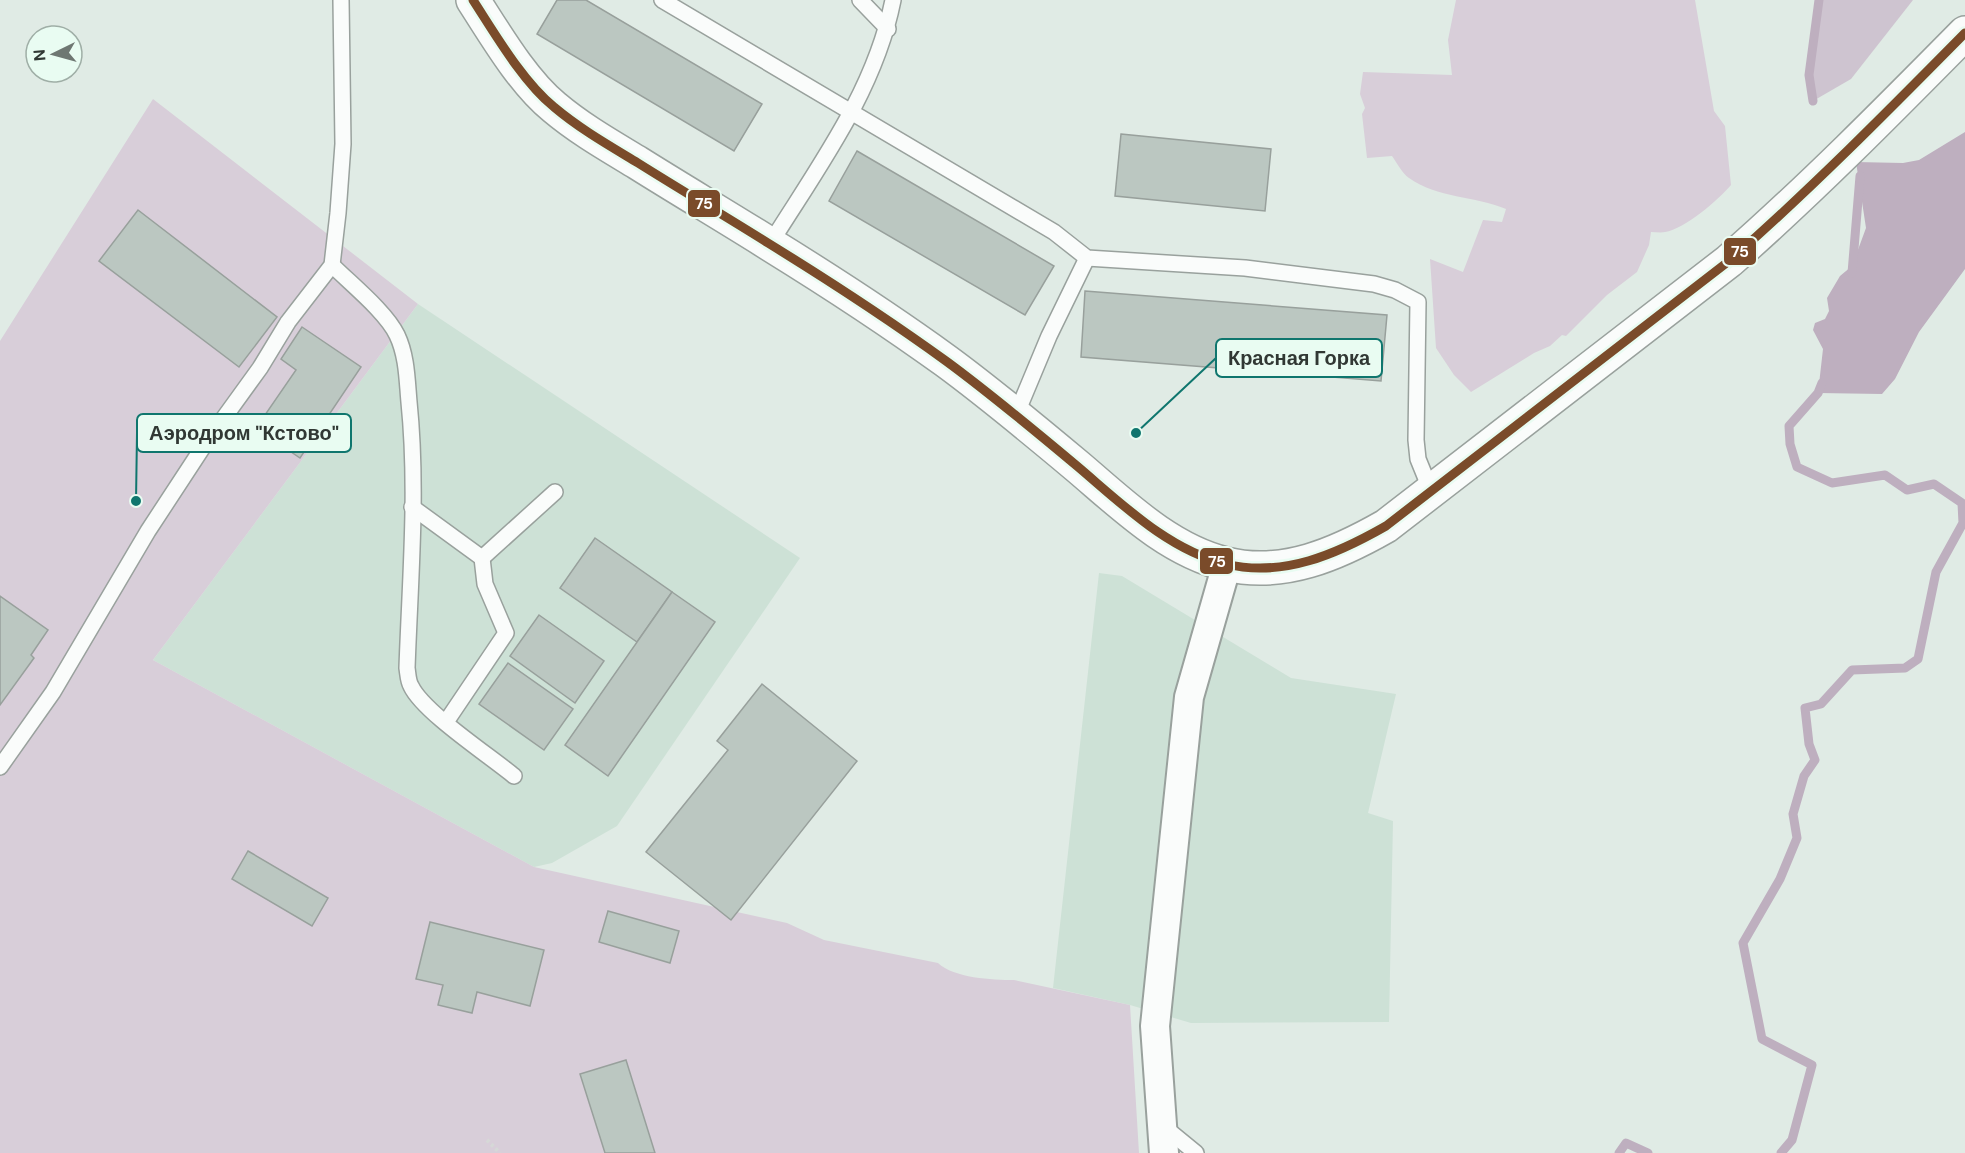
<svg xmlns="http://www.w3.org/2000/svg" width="1965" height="1153" viewBox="0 0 1965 1153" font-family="'DM Sans',sans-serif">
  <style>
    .built { fill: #cde1d6 }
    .green { fill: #d8ced9 }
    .forest { fill: #cec4d0 }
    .water { fill: #beafbf }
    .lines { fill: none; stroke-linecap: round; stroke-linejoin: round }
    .stream { stroke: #beafbf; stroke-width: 9 }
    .building { fill: #bbc7c1; stroke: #98a09c; stroke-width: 1.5 }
    .service-casing { stroke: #99a19d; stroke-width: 18 }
    .minor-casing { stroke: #99a19d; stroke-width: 32 }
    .tertiary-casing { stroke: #99a19d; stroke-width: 36 }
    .path { stroke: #d6d8d7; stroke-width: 4; stroke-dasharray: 3 3; stroke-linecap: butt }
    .service { stroke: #fafcfb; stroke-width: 15 }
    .minor { stroke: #fafcfb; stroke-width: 28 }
    .tertiary { stroke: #fafcfb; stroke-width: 33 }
    .bus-1-casing { stroke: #e9fcf2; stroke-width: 14 }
    .bus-1 { stroke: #7a4b2a; stroke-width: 9 }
    .leader { fill: none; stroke: #0f766e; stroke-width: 2 }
    .callout-dot { fill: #0f766e; stroke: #e9fcf2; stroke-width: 2 }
    .callout { fill: #e9fcf2; stroke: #0f766e; stroke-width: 2 }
    .callout-label { font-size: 20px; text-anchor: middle; font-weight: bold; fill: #313834 }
    .line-badge { stroke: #e9fcf2; stroke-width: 2 }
    .badge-label { font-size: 16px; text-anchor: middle; font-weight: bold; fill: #fff }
  </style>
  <rect width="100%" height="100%" fill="#e0ebe5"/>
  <!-- built -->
  <g class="built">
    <path d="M418 304 800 558 617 826 552 863 534 867 153 660Z"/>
    <path d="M1099 573 1122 576 1291 678 1396 694 1368 813 1393 821 1389 1022 1191 1023 1130 1005 1053 988Z"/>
  </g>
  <!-- green -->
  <g class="green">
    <path d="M1456 0H1695L1714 111 1725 126 1731 185C1718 200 1685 229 1665 232 1661 233 1656 232 1651 232L1649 245 1637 272 1607 295 1566 336 1562 335 1550 346 1534 353 1471 392 1454 375 1436 348 1430 259 1463 272 1483 220 1502 222 1506 209C1475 196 1437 198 1409 178 1402 173 1397 163 1392 156L1367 158 1362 114 1365 108 1360 94 1363 72 1452 75 1448 40Z"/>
    <path d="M153 99 418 304 153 660 534 867 787 923 824 940 938 963C954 978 992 980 1014 980L1130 1005 1139 1153H0V341Z"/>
  </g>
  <!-- forest -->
  <path class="forest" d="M1819 0H1913L1851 79 1813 101 1809 75Z"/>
  <!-- water -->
  <path class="water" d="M1965 132V269L1919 332 1895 379 1882 394 1818 393 1823 349 1813 330 1815 323 1825 319 1829 311 1827 298 1840 276 1852 266 1866 228 1856 162 1903 163 1919 160Z"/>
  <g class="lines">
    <!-- stream -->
    <g class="stream">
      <path d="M1813 101 1809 75 1819 0"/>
      <path d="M1852 273 1860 176"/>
      <path d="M1619 1153 1626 1143 1648 1153"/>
      <path d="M1781 1153 1792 1140 1812 1065 1762 1039 1743 943 1780 879 1797 838 1793 814 1804 776 1815 760 1809 744 1805 708 1821 704 1852 670 1905 668 1918 659 1936 572 1963 523 1962 503 1934 484 1907 490 1885 475 1832 483 1797 467 1790 444 1789 426 1818 393 1822 383"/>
    </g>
  </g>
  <!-- building -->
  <g class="building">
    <path d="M557 0H586L762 104 734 151 537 34Z"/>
    <path d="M1121 134 1271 149 1265 211 1115 196Z"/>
    <path d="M857 151 1054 266 1025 315 829 201Z"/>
    <path d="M138 210 277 317 239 367 99 261Z"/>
    <path d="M1085 291 1387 315 1381 381 1081 357Z"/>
    <path d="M302 327 361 367 300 458 256 428 296 370 281 359Z"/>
    <path d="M595 538 672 592 637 642 560 588Z"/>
    <path d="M672 592 715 622 608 776 565 745Z"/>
    <path d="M0 596 48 630 31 655 34 658 0 705Z"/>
    <path d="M539 615 604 661 575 703 510 656Z"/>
    <path d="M508 663 573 709 544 750 479 704Z"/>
    <path d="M762 684 857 761 731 920 646 852 728 750 717 741Z"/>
    <path d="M248 851 328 898 312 926 232 879Z"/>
    <path d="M608 911 679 931 670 963 599 942Z"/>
    <path d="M430 922 544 950 530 1006 477 992 472 1013 438 1005 443 985 416 979Z"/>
    <path d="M626 1060 655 1153H605L580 1074Z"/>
  </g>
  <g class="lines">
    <defs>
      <g id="service">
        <path d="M662 0 1054 232 1087 258 1245 268 1374 284 1395 290 1418 302 1416 440 1418 459 1431 491"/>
        <path d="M860 0 888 29"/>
        <path d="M770 244C818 167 875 91 893 0"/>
        <path d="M332 265C351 284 386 312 397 335 407 356 407 380 409 402 418 490 410 580 407 668 408 674 408 681 411 686 423 712 490 756 514 776"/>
        <path d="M1016 415 1049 336 1087 258"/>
        <path d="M412 507 482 558 485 584 506 633 446 722"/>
        <path d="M482 558 555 492"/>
        <path d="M0 767 53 692 148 531 205 444 260 368 288 322 332 265 338 213 343 144 341 0"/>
        <path d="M1163 1126 1196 1153"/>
      </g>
      <path id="minor" d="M1164 1153 1155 1026 1189 697 1227 564"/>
      <path id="tertiary" d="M473 0C495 34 523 82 554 107 580 129 610 146 638 163 681 190 725 216 768 243 828 280 888 319 946 361 991 394 1034 430 1077 466 1122 504 1168 550 1226 564 1283 578 1337 554 1386 526L1729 261C1811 189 1888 111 1965 33"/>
    </defs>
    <!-- service casing -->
    <use href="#service" class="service-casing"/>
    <!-- minor casing -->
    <use href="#minor" class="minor-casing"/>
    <!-- tertiary casing -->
    <use href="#tertiary" class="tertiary-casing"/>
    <!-- path -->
    <path class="path" d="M487 1140 500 1153"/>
    <!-- service -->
    <use href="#service" class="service"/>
    <!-- minor -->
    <use href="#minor" class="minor"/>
    <!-- tertiary -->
    <use href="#tertiary" class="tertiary"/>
    <defs>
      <path id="bus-1" d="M473 0C495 34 523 82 554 107 580 129 610 146 638 163 681 190 725 216 768 243 828 280 888 319 946 361 991 394 1034 430 1077 466 1122 504 1168 550 1226 564 1283 578 1337 554 1386 526L1729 261C1811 189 1888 111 1965 33"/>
    </defs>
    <!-- bus-1 casing -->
    <use href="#bus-1" class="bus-1-casing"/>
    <!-- bus-1 -->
    <use href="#bus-1" class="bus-1"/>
  </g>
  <!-- callouts -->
  <path class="leader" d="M1136 433L1216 358M136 501L137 433"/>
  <g class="callout-dot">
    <circle cx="1136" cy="433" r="6"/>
    <circle cx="136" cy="501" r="6"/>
  </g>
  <g class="callout">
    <rect x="1216" y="339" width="166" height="38" rx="6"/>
    <rect x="137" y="414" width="214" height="38" rx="6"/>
  </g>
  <g class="callout-label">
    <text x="1299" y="365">Красная Горка</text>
    <text x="244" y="440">Аэродром "Кстово"</text>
  </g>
  <g class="line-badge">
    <rect x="687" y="189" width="34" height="29" rx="6" fill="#7a4b2a"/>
    <rect x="1723" y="237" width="34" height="29" rx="6" fill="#7a4b2a"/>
    <rect x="1199" y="547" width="35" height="28" rx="6" fill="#7a4b2a"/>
  </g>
  <g class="badge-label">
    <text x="704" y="209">75</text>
    <text x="1740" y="257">75</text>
    <text x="1217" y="567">75</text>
  </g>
  <!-- north arrow -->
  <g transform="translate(54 54) rotate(265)"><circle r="28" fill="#e9fcf2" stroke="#9faea6" stroke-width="1.5"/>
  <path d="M0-4.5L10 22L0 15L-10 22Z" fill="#6e7772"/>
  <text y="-9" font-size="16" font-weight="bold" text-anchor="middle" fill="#313834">N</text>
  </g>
</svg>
